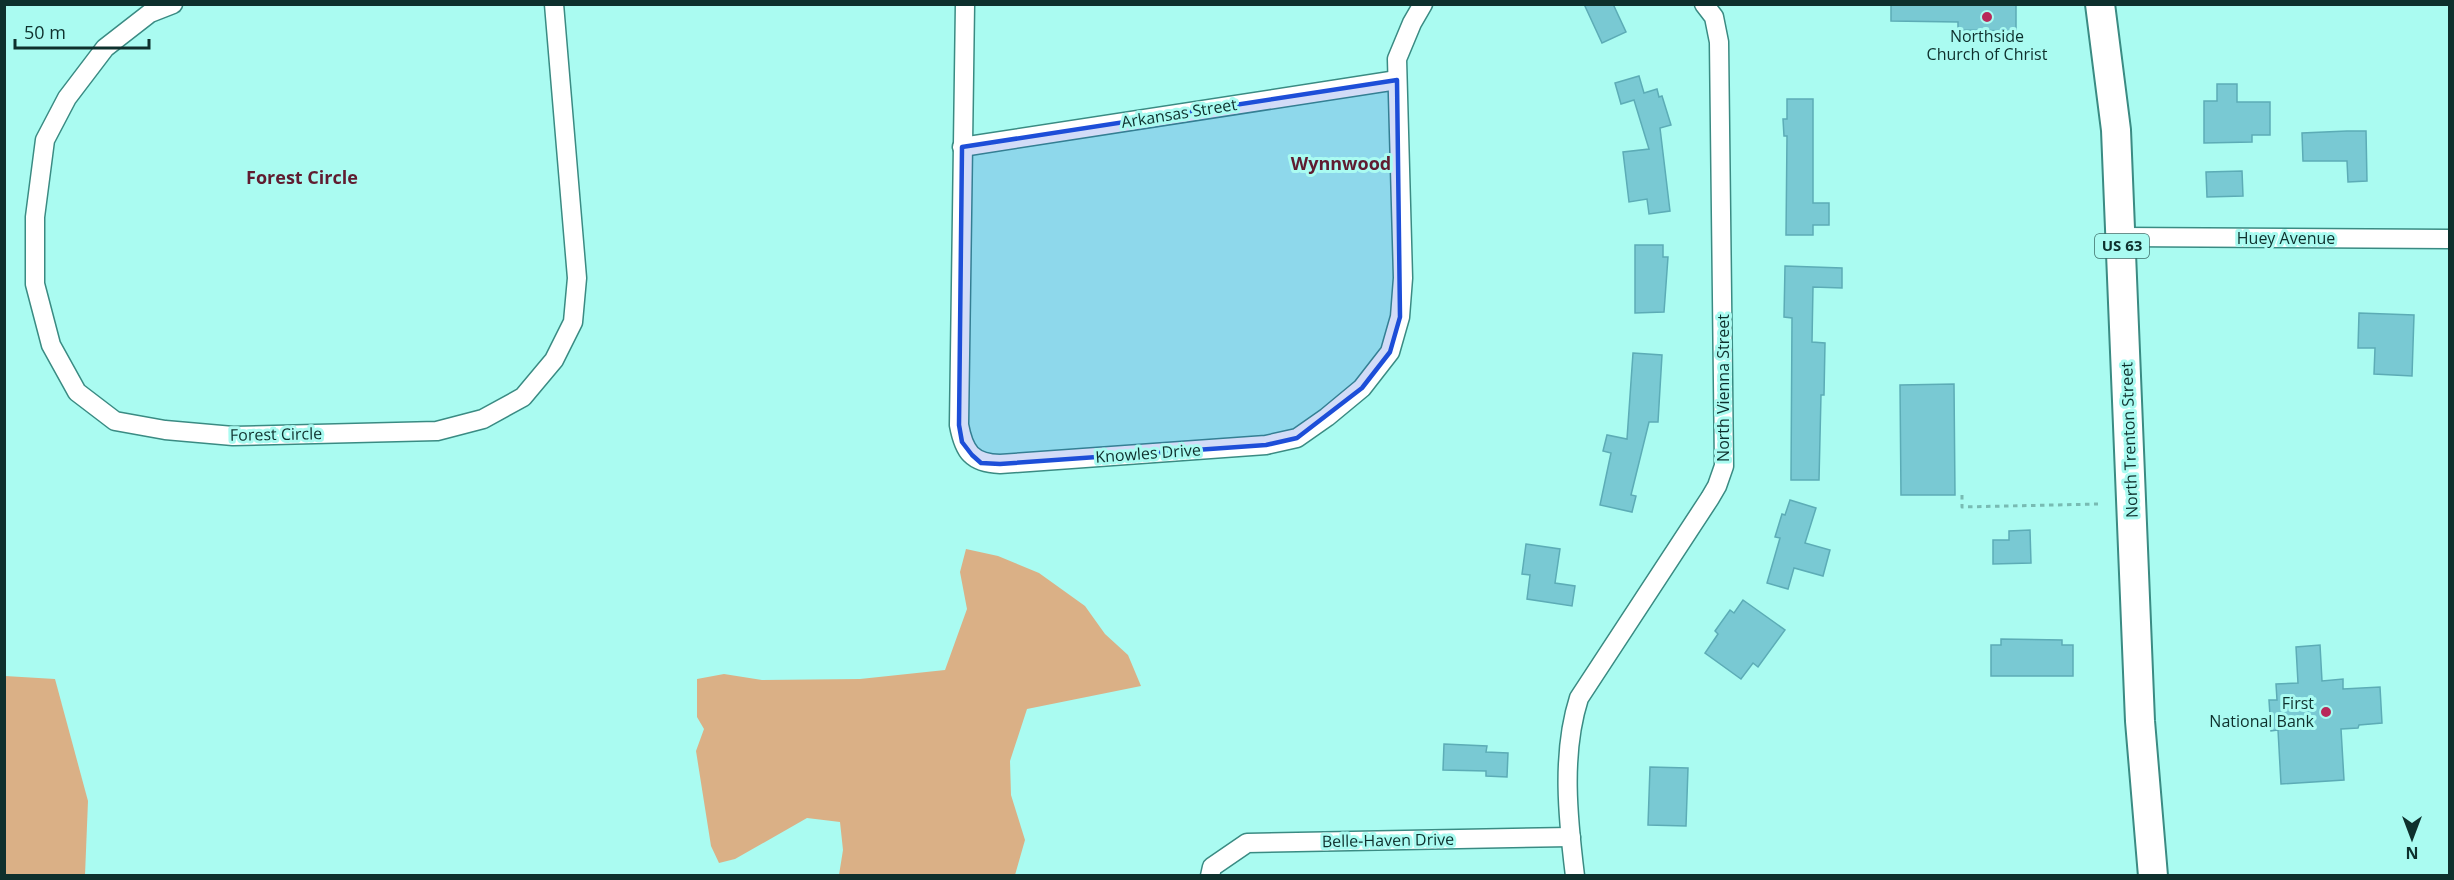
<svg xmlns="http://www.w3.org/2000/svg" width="2454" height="880" viewBox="0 0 2454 880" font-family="'Open Sans',sans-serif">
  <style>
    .green { fill: #dab086 }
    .building { fill: #79c9d3; stroke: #5cacb6; stroke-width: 1.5 }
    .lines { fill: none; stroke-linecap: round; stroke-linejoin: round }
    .minor-casing { stroke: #3a8b83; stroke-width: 21 }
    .trunk-casing { stroke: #3a8b83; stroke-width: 32 }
    .path { stroke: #78bbb3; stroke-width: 3; stroke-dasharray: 4.5 4.5; stroke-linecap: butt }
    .minor { stroke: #fff; stroke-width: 18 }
    .trunk { stroke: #fff; stroke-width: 28 }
    .marked { fill: #1d4ed8; fill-opacity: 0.2; stroke: #1d4ed8; stroke-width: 4.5; stroke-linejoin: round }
    .poi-dot { fill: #b8295a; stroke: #aafbf1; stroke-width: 2 }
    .labels { text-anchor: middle; stroke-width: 6; stroke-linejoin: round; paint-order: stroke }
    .shield { fill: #aafbf1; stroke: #3d6d68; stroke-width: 1.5 }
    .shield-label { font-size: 15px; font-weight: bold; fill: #0e302d }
    .poi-label { font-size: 16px; fill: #0e302d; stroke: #aafbf1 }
    .street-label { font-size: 16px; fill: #0e302d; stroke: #aafbf1 }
    .neighbourhood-label { font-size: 18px; font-weight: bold; fill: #601c30; stroke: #aafbf1 }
  </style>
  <rect width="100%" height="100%" fill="#aafbf1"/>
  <!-- green -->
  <g class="green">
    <path d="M966 549 998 556 1039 573 1085 606 1105 634 1128 655 1141 686 1027 709 1010 761 1011 795 1025 840 1015 875H839L843 850 840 822 807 818 735 859 719 863 711 846 696 751 704 729 697 717V679L724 674 762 680 860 679 945 670 967 609 960 572Z"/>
    <path d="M5 676 55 679 88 801 85 875H5Z"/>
  </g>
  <!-- building -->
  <g class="building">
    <path d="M1584 4H1613L1626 32 1602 43Z"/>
    <path d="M1891 4H2016V31L1958 30V22L1891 21Z"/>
    <path d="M1639 76 1644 93 1657 89 1659 97 1662 96 1671 125 1660 128 1670 211 1649 214 1647 199 1629 202 1623 152 1649 149 1634 100 1621 104 1615 83Z"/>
    <path d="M2217 84H2237V102H2270V135H2252V142L2204 143V101H2217Z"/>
    <path d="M1787 99H1813V203H1829V225H1813V235H1786L1787 136H1784L1783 119H1787Z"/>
    <path d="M2347 131H2366L2367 181 2348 182 2347 161H2303L2302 133Z"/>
    <path d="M2242 171 2243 196 2207 197 2206 172Z"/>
    <path d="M1635 245H1663V257H1668L1664 312 1635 313Z"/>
    <path d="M1785 266 1842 268V288L1813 287 1812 342 1825 343 1824 395H1821L1819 480H1791L1792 318 1784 317Z"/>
    <path d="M2359 313 2414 315 2412 376 2374 374 2375 348H2358Z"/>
    <path d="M1633 353 1662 355 1658 422H1649L1631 495 1636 496 1632 512 1600 505 1611 453 1603 451 1607 435 1627 439Z"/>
    <path d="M1954 384 1955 495H1901L1900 385Z"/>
    <path d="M1790 500 1816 508 1805 543 1830 550 1823 576 1794 568 1788 589 1767 583 1780 538 1775 537 1782 514 1785 515Z"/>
    <path d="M2030 530 2031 563 1993 564V540H2009V531Z"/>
    <path d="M1526 544 1560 549 1555 583 1575 586 1572 606 1527 599 1530 575 1522 574Z"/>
    <path d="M1743 600 1785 630 1758 667 1753 663 1741 679 1705 653 1718 634 1715 631 1730 610 1734 613Z"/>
    <path d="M2001 639 2062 640V645H2073V676H1991V645H2001Z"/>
    <path d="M2320 645 2322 681 2343 679V689L2380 687 2382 723 2359 725 2358 728 2341 729 2344 780 2281 784 2278 730 2271 731 2269 700H2277L2276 684 2298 683 2296 647Z"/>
    <path d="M1444 744 1487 746 1486 752 1508 753 1507 777 1486 776V771L1443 770Z"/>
    <path d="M1650 767 1688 768 1686 826 1648 825Z"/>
  </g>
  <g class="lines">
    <defs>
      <g id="minor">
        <path d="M173 4 150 13 105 48 67 98 45 140 35 217V284L51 345 77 392 115 421 165 430 233 436 437 431 483 419 523 397 554 360 573 322 577 278 554 4"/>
        <path d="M965 4 959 425C964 452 972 463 1000 464L1266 445 1297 438 1327 417 1362 388 1390 352 1400 317 1403 278 1397 59 1412 23 1423 4"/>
        <path d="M962 147 1397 80"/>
        <path d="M2122 237 2450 239"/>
        <path d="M1210 876 1212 867 1247 843 1571 837"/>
        <path d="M1575 876C1568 819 1561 754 1579 698L1710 498 1717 486 1724 466 1719 42 1714 17 1704 4"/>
      </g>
      <path id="trunk" d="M2100 4 2116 130 2140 721 2153 876"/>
    </defs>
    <!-- minor casing -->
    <use href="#minor" class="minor-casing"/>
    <!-- trunk casing -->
    <use href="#trunk" class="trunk-casing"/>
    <!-- path -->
    <path class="path" d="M1962 495V507L2098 504"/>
    <!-- minor -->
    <use href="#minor" class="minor"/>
    <!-- trunk -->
    <use href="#trunk" class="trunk"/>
  </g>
  <!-- marked area -->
  <path class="marked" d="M1397 80 1400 317 1390 352 1362 388 1297 438 1266 445 1000 464 981 463 972 455 962 442 959 425 962 147Z"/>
  <!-- markers -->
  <g class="poi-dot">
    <circle cx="1987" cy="17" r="6"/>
    <circle cx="2326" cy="712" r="6"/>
  </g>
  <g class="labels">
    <!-- shield labels -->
    <rect class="shield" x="2095" y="234" width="54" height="24" rx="4.5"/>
    <g class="shield-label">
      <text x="2122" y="251">US 63</text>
    </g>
    <!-- poi labels -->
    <g class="poi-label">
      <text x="1987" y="42">Northside<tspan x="1987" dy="18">Church of Christ</tspan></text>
      <text x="2314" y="709" text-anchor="end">First<tspan x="2314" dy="18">National Bank</tspan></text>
    </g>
    <!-- street labels -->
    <g class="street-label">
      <text transform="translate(1179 113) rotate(-9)" y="6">Arkansas Street</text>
      <text x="2286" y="244">Huey Avenue</text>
      <text transform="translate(1723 388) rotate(-90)" y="6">North Vienna Street</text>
      <text transform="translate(276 434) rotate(-1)" y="6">Forest Circle</text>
      <text transform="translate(2129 440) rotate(-92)" y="6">North Trenton Street</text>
      <text transform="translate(1148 453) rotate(-4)" y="6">Knowles Drive</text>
      <text transform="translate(1388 840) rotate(-1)" y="6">Belle-Haven Drive</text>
    </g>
    <!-- neighbourhood labels -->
    <g class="neighbourhood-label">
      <text x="1341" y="170">Wynnwood</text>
      <text x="302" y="184">Forest Circle</text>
    </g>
  </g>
  <!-- border -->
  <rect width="2454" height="880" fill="none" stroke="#0e302d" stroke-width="12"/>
  <!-- north arrow -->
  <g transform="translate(2412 838) rotate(180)" stroke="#aafbf1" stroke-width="4.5" paint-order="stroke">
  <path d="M0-4.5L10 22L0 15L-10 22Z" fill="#0e302d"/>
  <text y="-9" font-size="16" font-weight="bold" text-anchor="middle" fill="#0e302d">N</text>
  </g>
  <!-- scale -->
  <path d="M15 39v9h134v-9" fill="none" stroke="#0e302d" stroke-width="3"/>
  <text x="24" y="39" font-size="18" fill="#0e302d" stroke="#aafbf1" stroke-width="4.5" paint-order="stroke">50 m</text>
</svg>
